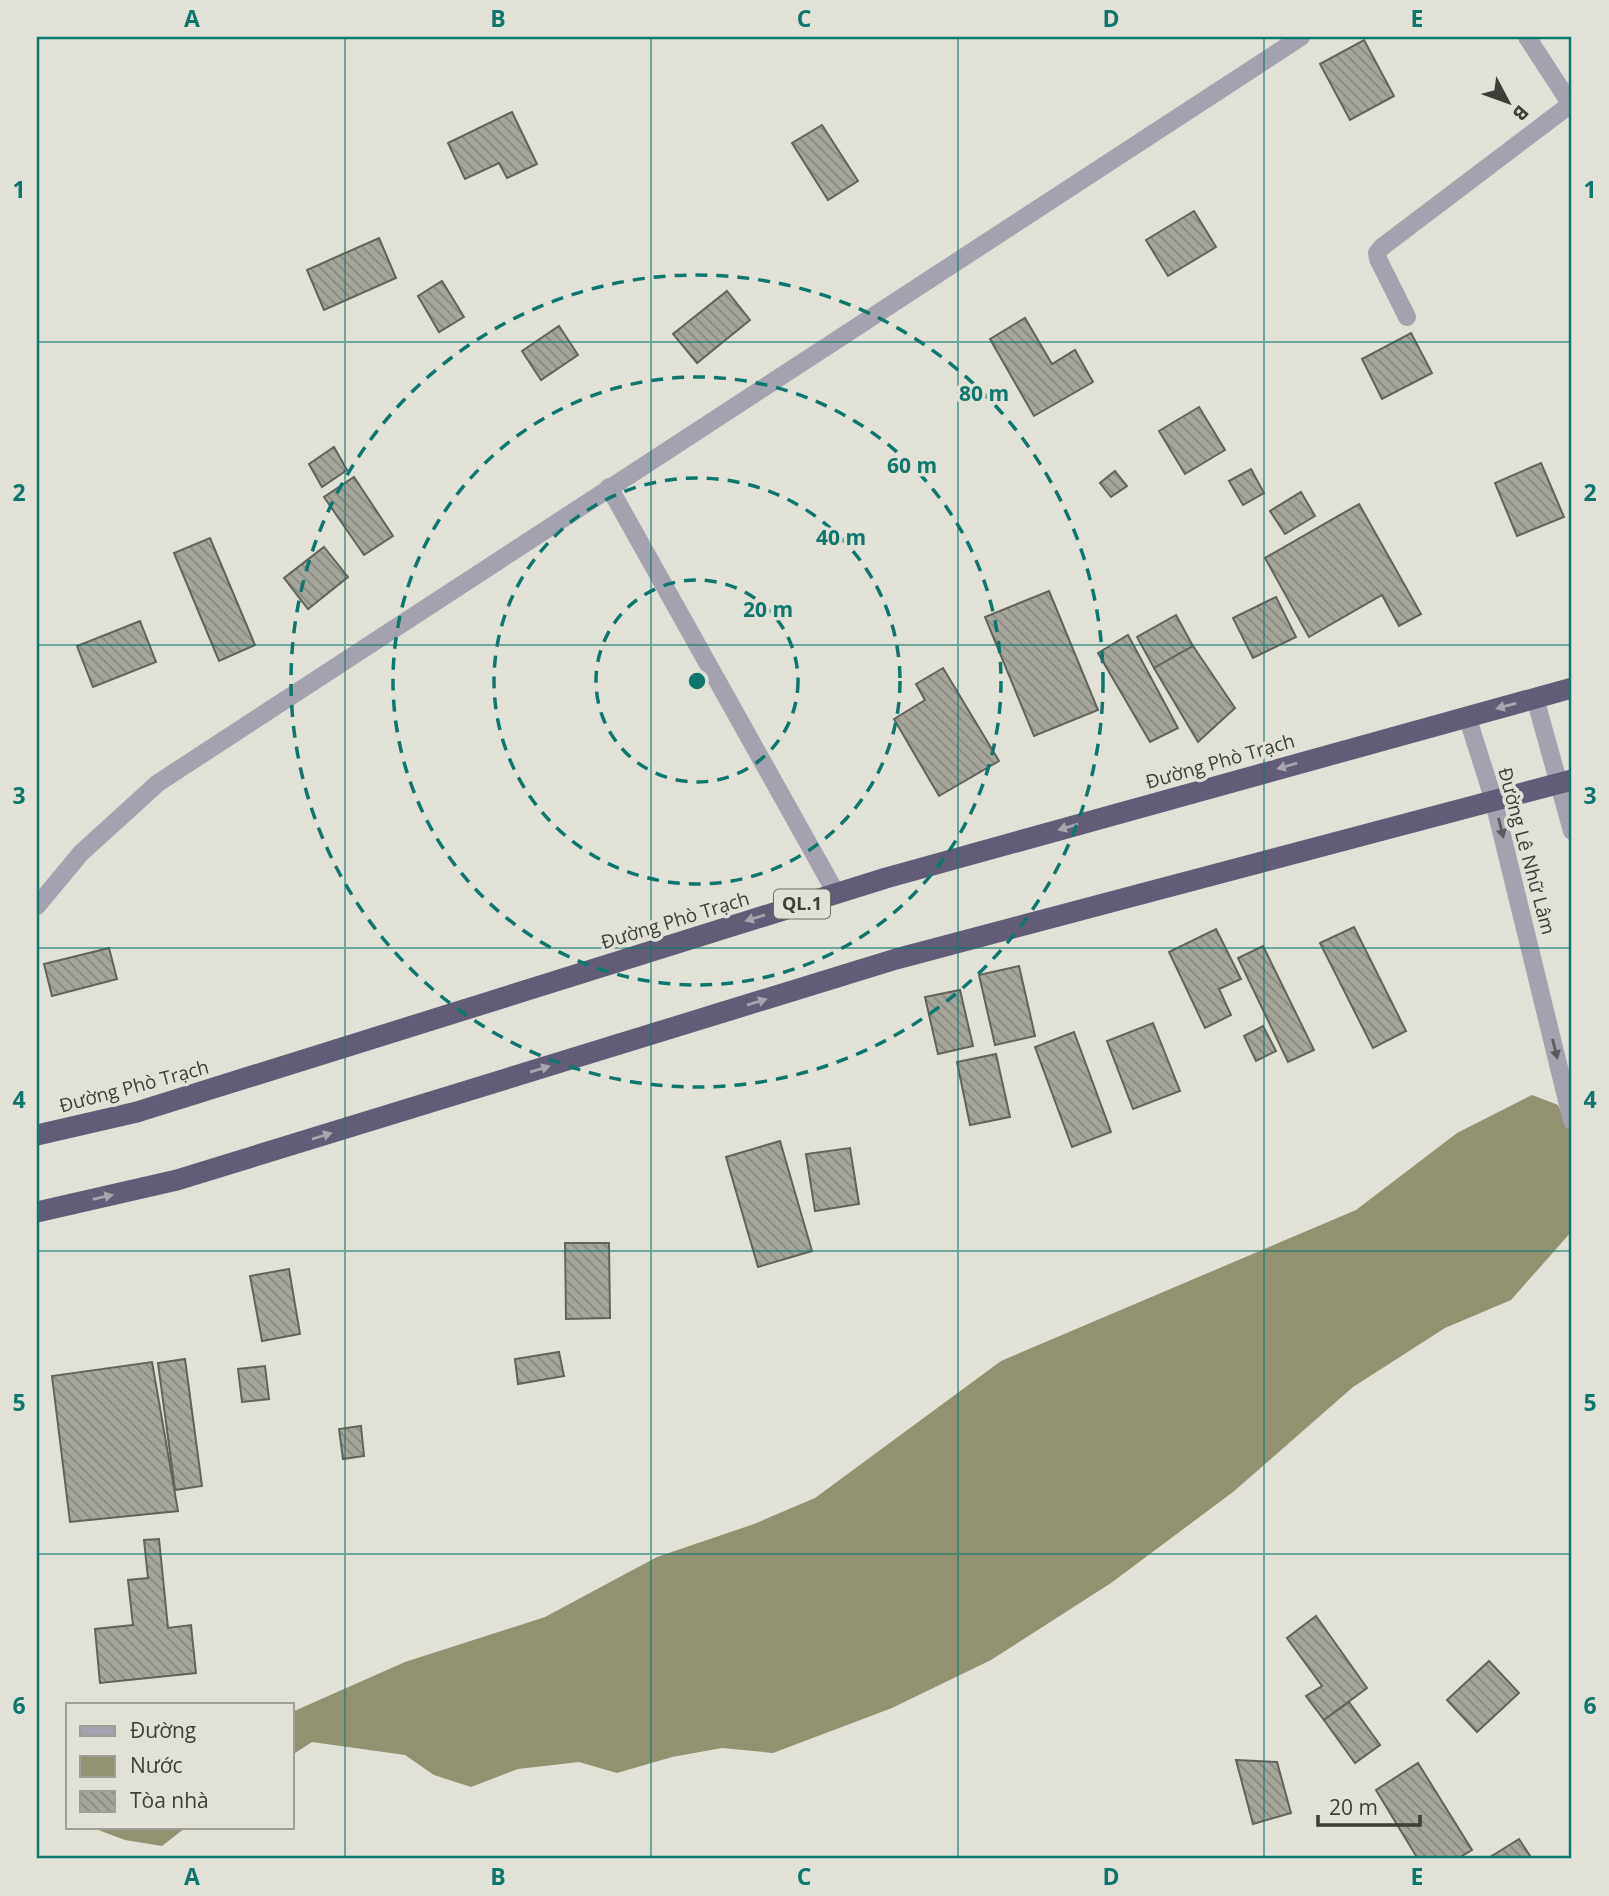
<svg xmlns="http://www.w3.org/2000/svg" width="1609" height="1896" viewBox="0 0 1609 1896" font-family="'Open Sans',sans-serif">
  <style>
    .water { fill: #929273 }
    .building { fill: url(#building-back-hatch); stroke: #63635b; stroke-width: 2 }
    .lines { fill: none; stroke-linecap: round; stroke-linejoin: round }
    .minor { stroke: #a5a2b0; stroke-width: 18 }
    .highway { stroke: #625c77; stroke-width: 21 }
    .oneway { fill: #a8a5ac }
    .oneway2 { fill: #5c5b5d }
    .grid { fill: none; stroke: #0f766e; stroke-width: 2; stroke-opacity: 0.55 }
    .ring { fill: none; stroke: #0f766e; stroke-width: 3.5; stroke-dasharray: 12 9 }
    .labels { text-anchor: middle; stroke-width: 7; stroke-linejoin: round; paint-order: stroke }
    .shield { fill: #e1e1d7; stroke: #6e6e68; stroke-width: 2 }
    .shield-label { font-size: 18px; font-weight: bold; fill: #3d3d39 }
    .street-label { font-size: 19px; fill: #3d3d39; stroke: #e1e1d7 }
    .centre { fill: #0f766e; stroke: #e1e1d7; stroke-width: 3.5 }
    .ring-label { font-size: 21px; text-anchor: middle; font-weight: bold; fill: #0f766e; stroke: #e1e1d7; stroke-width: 7; stroke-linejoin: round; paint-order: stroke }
    .neatline { fill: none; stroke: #0f766e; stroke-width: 2.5 }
    .grid-label { font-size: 23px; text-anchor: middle; font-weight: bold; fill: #0f766e }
  </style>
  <defs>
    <pattern id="building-back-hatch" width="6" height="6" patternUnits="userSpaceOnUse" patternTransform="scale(1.75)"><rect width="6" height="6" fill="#a6a69d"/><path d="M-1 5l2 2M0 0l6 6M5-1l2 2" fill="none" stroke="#888881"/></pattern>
  </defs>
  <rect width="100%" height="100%" fill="#e1e1d7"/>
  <!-- water -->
  <g class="water">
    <path d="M1532 1095 1558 1105 1572 1135V1231L1511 1300 1445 1328 1353 1387 1233 1492 1111 1583 991 1660 892 1708 773 1753 722 1748 672 1757 617 1773 579 1762 518 1769 471 1787 434 1775 405 1755 312 1742 292 1755V1712L405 1662 545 1617 657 1557 754 1524 815 1498 1001 1361 1356 1210 1457 1133Z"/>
    <path d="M93 1828H185L162 1846 125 1840Z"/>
  </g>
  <!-- building -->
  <g class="building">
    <path d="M1364 40 1394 96 1350 120 1320 64Z"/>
    <path d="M512 112 537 164 507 178 499 163 465 179 448 143Z"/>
    <path d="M822 125 858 181 828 200 792 143Z"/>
    <path d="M1194 211 1216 247 1168 276 1146 240Z"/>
    <path d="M379 238 396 278 324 310 307 270Z"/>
    <path d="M442 281 464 317 439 332 418 296Z"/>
    <path d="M727 291 750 320 697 363 673 334Z"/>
    <path d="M1025 318 1052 364 1075 350 1093 382 1034 416 990 339Z"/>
    <path d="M559 326 578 355 541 380 522 351Z"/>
    <path d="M1411 333 1432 373 1382 399 1362 359Z"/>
    <path d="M1199 407 1225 450 1185 474 1159 431Z"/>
    <path d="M334 447 347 470 322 487 309 464Z"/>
    <path d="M1541 463 1564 517 1517 536 1495 483Z"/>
    <path d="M1251 469 1264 493 1243 505 1229 481Z"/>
    <path d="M1115 471 1127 486 1111 497 1100 483Z"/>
    <path d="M354 477 393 536 364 555 324 497Z"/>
    <path d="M1301 492 1315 516 1285 534 1270 511Z"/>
    <path d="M1359 504 1421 614 1399 626 1382 595 1309 637 1265 558Z"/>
    <path d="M210 538 255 645 219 661 174 553Z"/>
    <path d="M324 547 348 577 308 609 284 578Z"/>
    <path d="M1049 591 1098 710 1034 736 985 617Z"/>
    <path d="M1276 597 1296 637 1253 658 1233 618Z"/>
    <path d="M1176 615 1193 646 1154 668 1137 637Z"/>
    <path d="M140 621 156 662 93 687 77 646Z"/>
    <path d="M1128 635 1178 728 1150 742 1098 653Z"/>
    <path d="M1193 646 1235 708 1198 742 1154 668Z"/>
    <path d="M943 668 999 761 939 796 894 719 925 700 916 684Z"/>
    <path d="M1354 927 1406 1031 1373 1048 1320 943Z"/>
    <path d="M1216 929 1241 979 1219 989 1231 1015 1205 1028 1169 952Z"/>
    <path d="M1263 946 1314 1050 1288 1062 1238 958Z"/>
    <path d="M109 948 117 979 52 996 44 964Z"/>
    <path d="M1019 966 1035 1036 995 1045 979 975Z"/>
    <path d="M960 990 973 1046 938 1054 925 997Z"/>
    <path d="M1153 1023 1180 1091 1133 1109 1107 1041Z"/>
    <path d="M1263 1026 1276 1051 1256 1061 1244 1036Z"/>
    <path d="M1074 1032 1111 1132 1072 1147 1035 1047Z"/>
    <path d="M996 1054 1010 1117 970 1125 957 1062Z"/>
    <path d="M780 1141 812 1251 758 1267 726 1157Z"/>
    <path d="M850 1148 859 1204 815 1211 806 1154Z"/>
    <path d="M565 1243H609L610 1318 566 1319Z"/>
    <path d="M289 1269 300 1334 262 1341 250 1276Z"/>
    <path d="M559 1352 564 1376 518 1384 515 1359Z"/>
    <path d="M185 1359 202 1486 175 1490 158 1363Z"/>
    <path d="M152 1362 178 1511 70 1522 52 1376Z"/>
    <path d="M265 1366 269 1399 242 1402 238 1369Z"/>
    <path d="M361 1426 364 1456 343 1459 339 1429Z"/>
    <path d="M159 1539 168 1628 191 1625 196 1673 100 1683 95 1629 133 1625 128 1580 148 1578 144 1540Z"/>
    <path d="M1316 1616 1367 1688 1324 1720 1306 1696 1322 1686 1287 1638Z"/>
    <path d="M1489 1661 1519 1693 1477 1732 1447 1700Z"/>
    <path d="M1349 1702 1380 1745 1355 1763 1324 1720Z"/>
    <path d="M1236 1760 1277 1762 1291 1813 1253 1824Z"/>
    <path d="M1418 1763 1472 1850 1457 1859H1418L1376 1790Z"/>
    <path d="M1519 1839 1532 1859H1487Z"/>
  </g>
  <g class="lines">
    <!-- minor -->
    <g class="minor">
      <path d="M1527 37 1572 106"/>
      <path d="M1407 317 1378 259 1377 253 1382 247 1571 104"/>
      <path d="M609 487 836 893"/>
      <path d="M1535 698 1572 831"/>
      <path d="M1467 716 1493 798 1572 1121"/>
      <path d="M37 906 81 853 158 783 1301 37"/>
    </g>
    <!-- highway -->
    <g class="highway">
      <path d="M37 1135 137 1112 886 878 1572 688"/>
      <path d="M37 1212 177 1180 896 959 1572 780"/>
    </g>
  </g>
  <!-- one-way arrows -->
  <defs><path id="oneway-solid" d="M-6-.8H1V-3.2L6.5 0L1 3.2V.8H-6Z" transform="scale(1.75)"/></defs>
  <g class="oneway">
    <use href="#oneway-solid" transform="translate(1506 706) rotate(165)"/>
    <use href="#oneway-solid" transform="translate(1287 766) rotate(164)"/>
    <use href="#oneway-solid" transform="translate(1068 827) rotate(164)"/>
    <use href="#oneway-solid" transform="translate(755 918) rotate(163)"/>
    <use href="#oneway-solid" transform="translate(757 1002) rotate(-17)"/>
    <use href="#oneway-solid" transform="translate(540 1069) rotate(-17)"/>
    <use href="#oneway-solid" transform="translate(322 1136) rotate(-17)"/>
    <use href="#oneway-solid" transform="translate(103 1197) rotate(-13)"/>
  </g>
  <g class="oneway2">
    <use href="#oneway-solid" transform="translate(1501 828) rotate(76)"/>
    <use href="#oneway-solid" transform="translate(1555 1049) rotate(76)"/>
  </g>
  <!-- grid -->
  <path class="grid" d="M345 37V1859M651 37V1859M958 37V1859M1264 37V1859M37 342H1572M37 645H1572M37 948H1572M37 1251H1572M37 1554H1572"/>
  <!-- distance rings -->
  <g class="ring">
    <circle cx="697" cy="681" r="101"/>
    <circle cx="697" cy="681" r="203"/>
    <circle cx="697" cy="681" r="304"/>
    <circle cx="697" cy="681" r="406"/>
  </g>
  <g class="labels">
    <!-- shield labels -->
    <rect class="shield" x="774" y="889.5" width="56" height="29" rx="5"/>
    <g class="shield-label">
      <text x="802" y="910">QL.1</text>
    </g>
    <!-- street labels -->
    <g class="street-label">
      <text transform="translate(1220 761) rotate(-16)" y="7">Đường Phò Trạch</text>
      <text transform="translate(1527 851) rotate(75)" y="7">Đường Lê Nhữ Lâm</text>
      <text transform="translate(675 920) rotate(-17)" y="7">Đường Phò Trạch</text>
      <text transform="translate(134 1086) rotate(-15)" y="7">Đường Phò Trạch</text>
    </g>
  </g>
  <circle cx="697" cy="681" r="10" class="centre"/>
  <g class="ring-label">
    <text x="984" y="401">80 m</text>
    <text x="912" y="473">60 m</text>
    <text x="841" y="545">40 m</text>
    <text x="768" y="617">20 m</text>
  </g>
  <!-- border -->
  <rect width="1609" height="1896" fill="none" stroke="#e1e1d7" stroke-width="77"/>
  <!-- legend -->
  <rect x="66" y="1703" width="228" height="126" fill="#e1e1d7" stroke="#9f9f98" stroke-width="2"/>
  <rect x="80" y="1726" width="35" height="10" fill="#a5a2b0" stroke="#9f9f98" stroke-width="2"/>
  <text x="130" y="1738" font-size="21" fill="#3d3d39">Đường</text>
  <rect x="80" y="1756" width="35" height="21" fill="#929273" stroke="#9f9f98" stroke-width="2"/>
  <text x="130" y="1773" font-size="21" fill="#3d3d39">Nước</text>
  <rect x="80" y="1791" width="35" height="21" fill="url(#building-back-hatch)" stroke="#9f9f98" stroke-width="2"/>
  <text x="130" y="1808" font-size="21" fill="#3d3d39">Tòa nhà</text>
  <!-- north arrow -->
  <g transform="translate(1508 102) rotate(131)" stroke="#e1e1d7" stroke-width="5" paint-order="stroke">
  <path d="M0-5L12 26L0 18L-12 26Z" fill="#3d3d39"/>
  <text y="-10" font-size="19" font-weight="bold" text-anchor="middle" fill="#3d3d39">B</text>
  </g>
  <!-- scale -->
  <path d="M1318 1815v10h102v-10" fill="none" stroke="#3d3d39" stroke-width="3.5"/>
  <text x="1329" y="1815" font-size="21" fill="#3d3d39" stroke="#e1e1d7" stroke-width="5" paint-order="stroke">20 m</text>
  <rect x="38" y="38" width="1532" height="1819" class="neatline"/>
  <g class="grid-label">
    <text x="192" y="27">A</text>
    <text x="498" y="27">B</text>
    <text x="804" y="27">C</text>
    <text x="1111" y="27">D</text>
    <text x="1417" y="27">E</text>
    <text x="19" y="198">1</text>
    <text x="1590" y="198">1</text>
    <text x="19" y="501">2</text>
    <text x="1590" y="501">2</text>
    <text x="19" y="804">3</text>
    <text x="1590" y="804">3</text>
    <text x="19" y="1108">4</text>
    <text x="1590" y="1108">4</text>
    <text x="19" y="1411">5</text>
    <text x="1590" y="1411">5</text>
    <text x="19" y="1714">6</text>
    <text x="1590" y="1714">6</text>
    <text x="192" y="1885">A</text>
    <text x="498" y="1885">B</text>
    <text x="804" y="1885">C</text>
    <text x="1111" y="1885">D</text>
    <text x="1417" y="1885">E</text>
  </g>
</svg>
